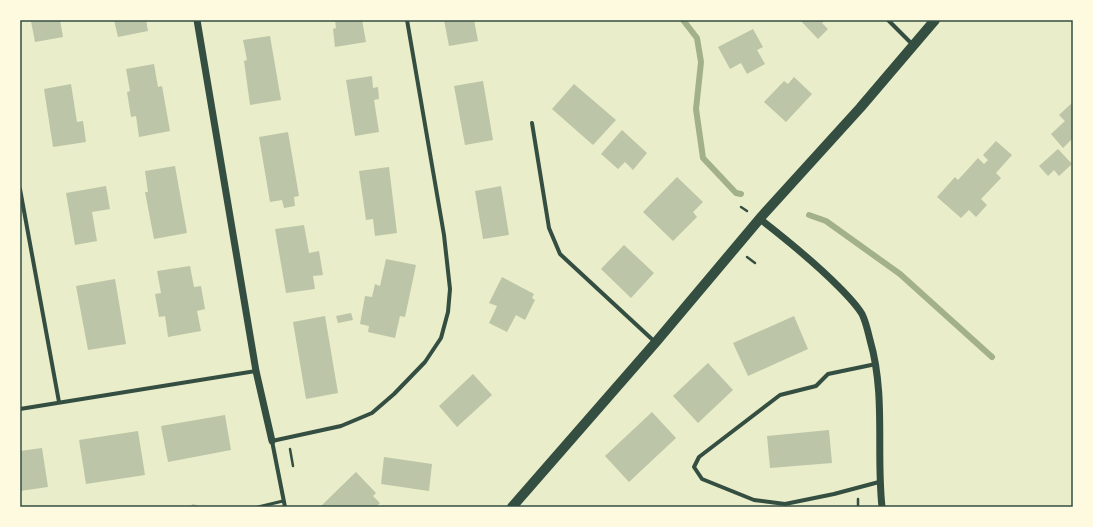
<svg xmlns="http://www.w3.org/2000/svg" width="1093" height="527" viewBox="0 0 1093 527" font-family="'Source Serif 4',serif">
  <style>
    .lines { fill: none; stroke-linecap: round; stroke-linejoin: round }
    .stream { stroke: #a3b18a; stroke-width: 6 }
    .building { fill: #bcc5a7 }
    .path { stroke: #344e41; stroke-width: 2.5 }
    .service { stroke: #344e41; stroke-width: 3 }
    .minor { stroke: #344e41; stroke-width: 4 }
    .tertiary { stroke: #344e41; stroke-width: 7 }
    .primary { stroke: #344e41; stroke-width: 10 }
    .neatline { fill: none; stroke: #344e41; stroke-width: 1.5 }
  </style>
  <rect width="100%" height="100%" fill="#e9edc9"/>
  <g class="lines">
    <!-- stream -->
    <g class="stream">
      <path d="M683 20 697 38 701 62 696 109 703 158 736 193 741 194"/>
      <path d="M809 215 826 221 900 274 992 357"/>
    </g>
  </g>
  <!-- building -->
  <g class="building">
    <path d="M35 20H60L63 37 35 42 31 21Z"/>
    <path d="M114 20H146L148 31 118 37Z"/>
    <path d="M335 20H362L366 42 335 47 333 29 336 28Z"/>
    <path d="M444 20H474L478 41 449 46Z"/>
    <path d="M800 20H825L822 23 828 29 818 39Z"/>
    <path d="M753 29 763 47 757 50 765 64 747 74 741 63 730 69 718 47Z"/>
    <path d="M270 36 281 100 250 105 244 61 247 60 243 40Z"/>
    <path d="M154 64 158 87 162 86 170 131 139 137 136 116 131 117 127 92 130 91 126 69Z"/>
    <path d="M372 76 373 88 378 87 379 99 374 100 379 132 355 136 346 80Z"/>
    <path d="M794 77 812 94 786 122 764 102 784 81 788 84Z"/>
    <path d="M483 81 493 140 465 145 454 86Z"/>
    <path d="M71 84 77 122 83 121 86 142 53 147 44 89Z"/>
    <path d="M574 84 616 120 593 145 552 109Z"/>
    <path d="M1073 102V138L1063 148 1051 134 1065 121 1059 115Z"/>
    <path d="M622 130 647 153 633 170 625 162 618 169 601 154Z"/>
    <path d="M288 132 299 196 294 197 295 206 284 208 282 200 270 202 259 137Z"/>
    <path d="M996 141 1012 155 996 173 1001 178 981 199 987 205 976 217 969 210 961 218 937 197 955 177 958 180 978 158 984 164 988 160 983 155Z"/>
    <path d="M1058 149 1072 164 1059 176 1054 170 1048 176 1039 166Z"/>
    <path d="M175 166 187 233 154 239 145 192H148L145 171Z"/>
    <path d="M389 167 397 233 375 236 373 219 366 220 359 171Z"/>
    <path d="M677 177 703 202 693 212 697 217 673 241 643 212Z"/>
    <path d="M106 186 110 209 92 212 97 241 75 245 66 193Z"/>
    <path d="M501 186 509 235 483 239 475 191Z"/>
    <path d="M304 225 309 253 319 251 323 275 313 276 315 289 286 293 275 229Z"/>
    <path d="M624 245 654 273 631 298 601 269Z"/>
    <path d="M386 259 416 265 405 317 400 316 395 338 368 332 369 326 360 324 365 296 372 297 375 284 380 286Z"/>
    <path d="M190 266 194 287 201 286 205 309 197 311 201 331 168 337 165 316 159 317 155 294 161 293 157 271Z"/>
    <path d="M502 277 534 294 532 298 535 300 525 320 516 315 507 332 489 323 497 306 489 303Z"/>
    <path d="M115 279 126 344 88 350 76 286Z"/>
    <path d="M351 313 353 320 338 323 336 316Z"/>
    <path d="M325 316 338 393 306 399 293 322Z"/>
    <path d="M794 316 808 349 748 376 733 343Z"/>
    <path d="M708 363 733 390 698 423 673 396Z"/>
    <path d="M473 374 492 395 457 427 439 406Z"/>
    <path d="M652 412 676 438 629 482 605 456Z"/>
    <path d="M225 415 231 450 168 462 161 426Z"/>
    <path d="M829 430 832 463 770 468 767 436Z"/>
    <path d="M138 431 145 475 86 484 79 440Z"/>
    <path d="M42 448 48 487 20 491V451Z"/>
    <path d="M384 457 432 464 429 491 381 484Z"/>
    <path d="M356 472 376 493 373 496 380 503 376 507H320Z"/>
    <path d="M193 504 203 507H189Z"/>
  </g>
  <g class="lines">
    <!-- path -->
    <g class="path">
      <path d="M741 207 747 211"/>
      <path d="M747 257 755 263"/>
      <path d="M290 449 293 466"/>
      <path d="M858 499V507"/>
    </g>
    <!-- service -->
    <path class="service" d="M258 507 283 501"/>
    <!-- minor -->
    <g class="minor">
      <path d="M888 20 913 45"/>
      <path d="M532 123 549 228 560 254 655 342"/>
      <path d="M20 189 59 402"/>
      <path d="M876 364 828 374 816 386 780 395 699 457 694 467 702 479 754 500 785 504 834 494 879 482"/>
      <path d="M20 409 256 371"/>
      <path d="M285 507 272 441 341 426 372 413 394 394 425 362 441 338 448 312 450 289 444 235 407 20"/>
    </g>
    <!-- tertiary -->
    <g class="tertiary">
      <path d="M197 20 256 371 272 441"/>
      <path d="M760 219C787 240 814 262 838 286 847 295 856 304 862 314 866 322 868 332 870 340 886 395 876 452 882 507"/>
    </g>
    <!-- primary -->
    <path class="primary" d="M512 507 656 342 762 216 860 108 935 20"/>
  </g>
  <!-- border -->
  <rect width="1093" height="527" fill="none" stroke="#fefae0" stroke-width="42"/>
  <rect x="21" y="21" width="1051" height="485" class="neatline"/>
</svg>
